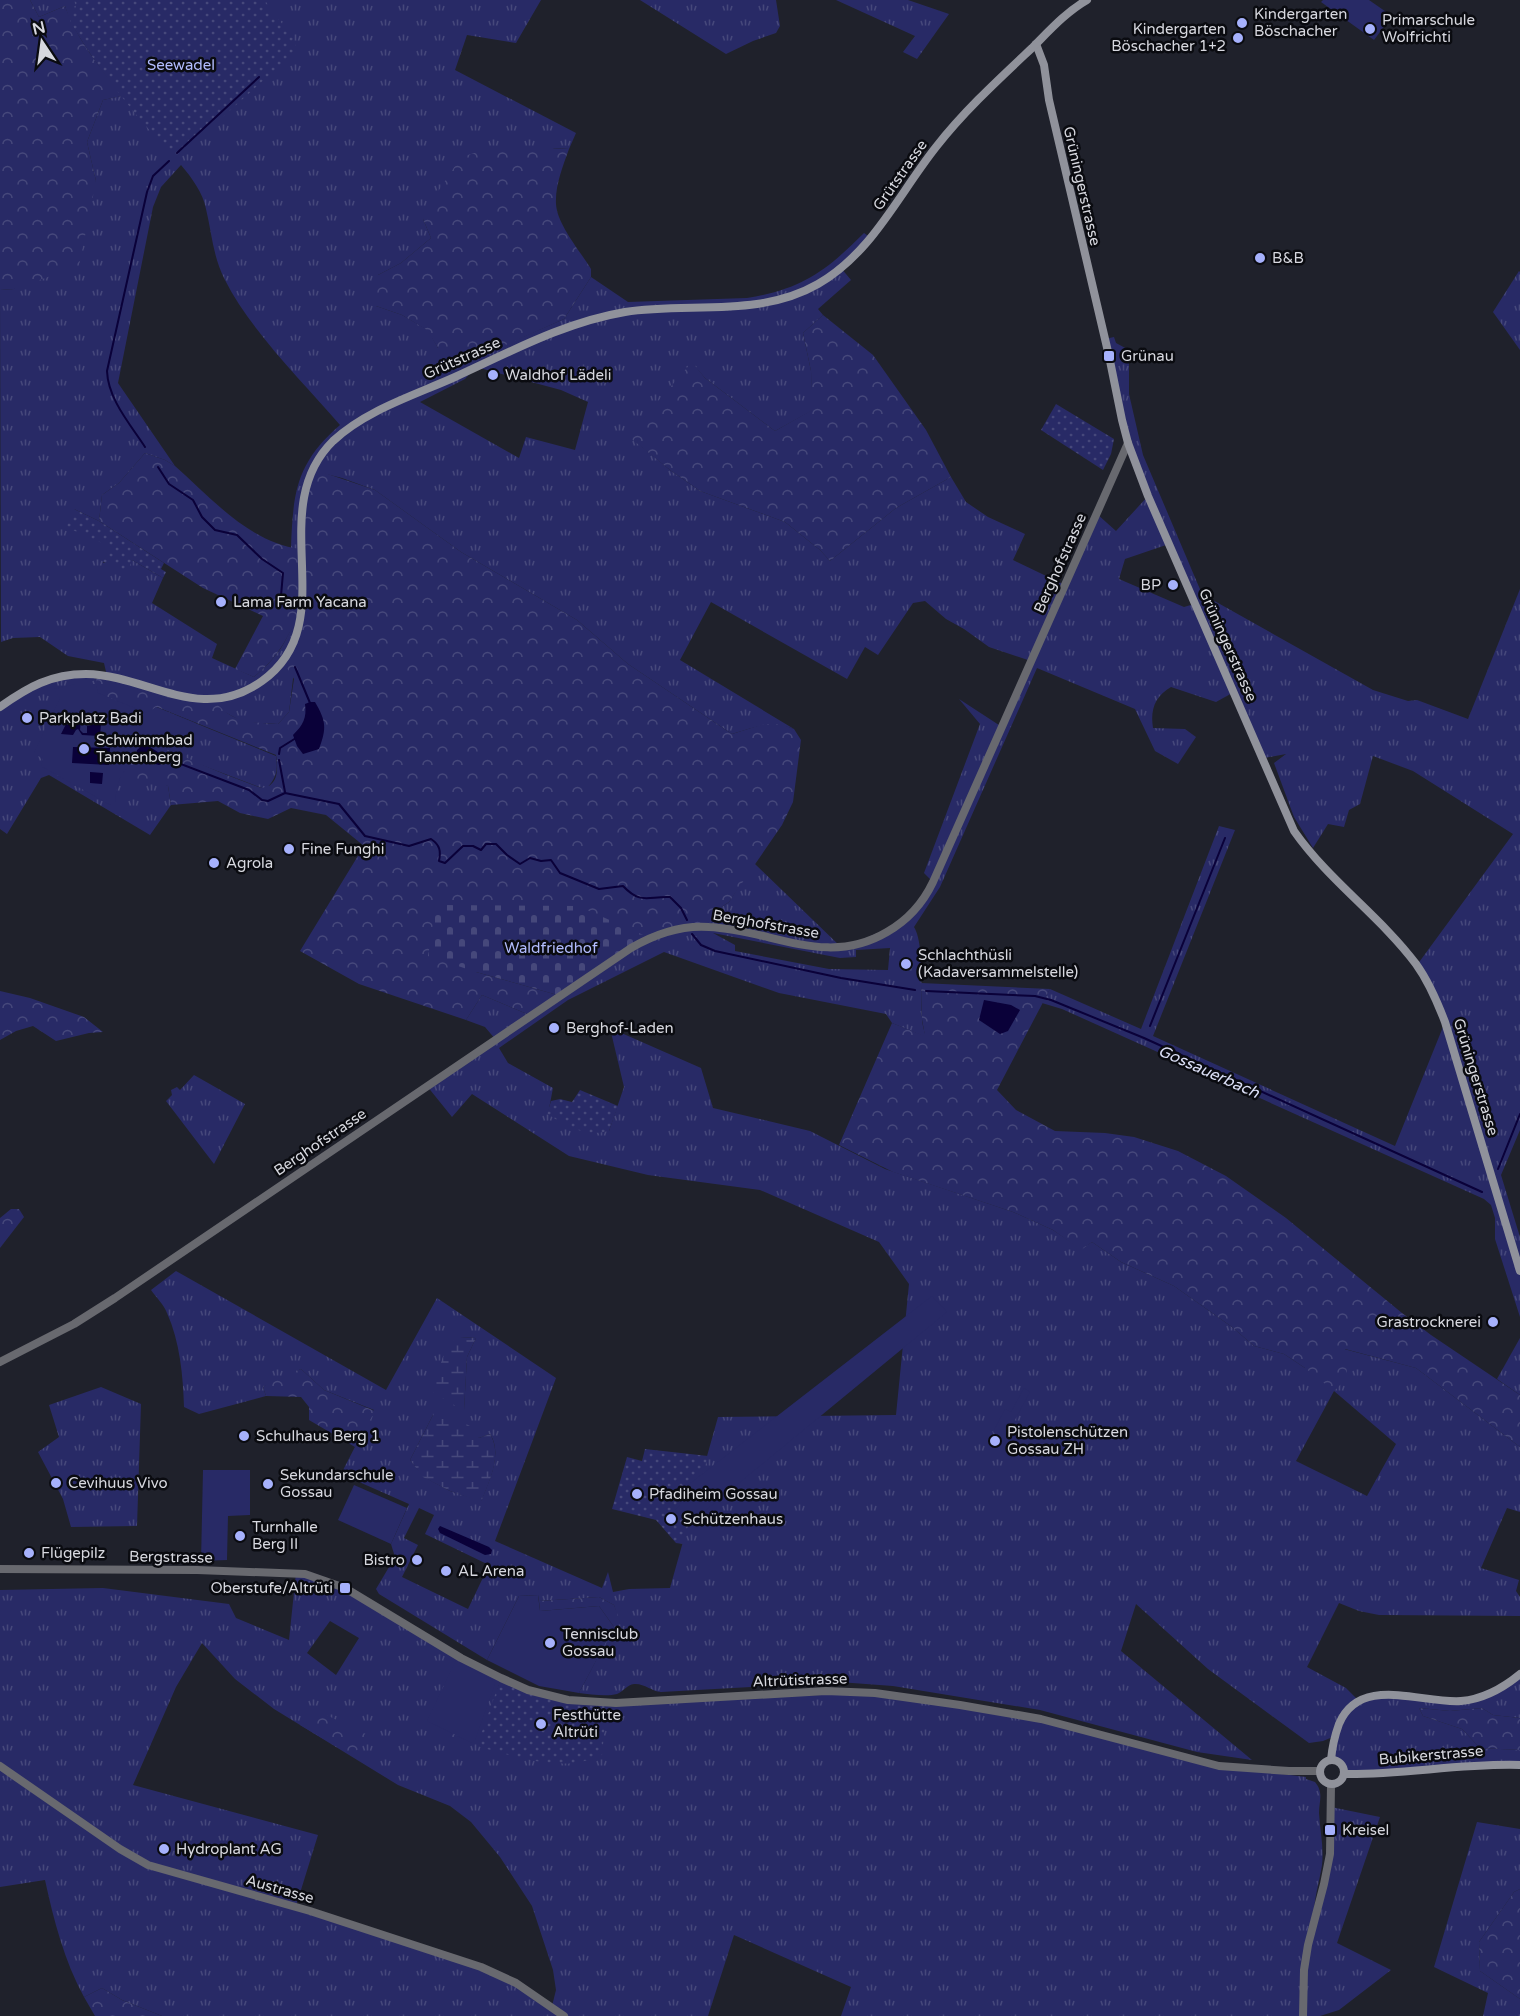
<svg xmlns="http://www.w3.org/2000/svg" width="1520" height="2016" viewBox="0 0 1520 2016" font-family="'Varela Round',sans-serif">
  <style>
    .grass { fill: url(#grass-tufts); fill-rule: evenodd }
    .forest { fill: url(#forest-crowns) }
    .wetland { fill: url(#wetland-marsh) }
    .cemetery { fill: url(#cemetery-stones) }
    .park { fill: url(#park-dots) }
    .pitch { fill: #282a66 }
    .water { fill: #0a0139 }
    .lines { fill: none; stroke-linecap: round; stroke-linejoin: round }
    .stream { stroke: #0a0139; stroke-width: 2 }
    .tertiary { stroke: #68696f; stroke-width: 8 }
    .secondary { stroke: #90929b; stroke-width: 8 }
    .poi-dot { fill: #a6b1fc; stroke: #0a0b10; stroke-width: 2 }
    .labels { text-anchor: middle; stroke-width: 5; stroke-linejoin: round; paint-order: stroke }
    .poi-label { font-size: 15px; fill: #d7d8df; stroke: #0a0b10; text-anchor: start }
    .park-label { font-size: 15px; fill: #b2bcfe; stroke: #0a0b10 }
    .street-label { font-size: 15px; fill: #d7d8df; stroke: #0a0b10 }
    .water-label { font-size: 16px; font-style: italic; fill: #dadef5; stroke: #0a0b10 }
  </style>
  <defs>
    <pattern id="grass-tufts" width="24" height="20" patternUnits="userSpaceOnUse" patternTransform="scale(1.5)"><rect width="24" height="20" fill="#282a66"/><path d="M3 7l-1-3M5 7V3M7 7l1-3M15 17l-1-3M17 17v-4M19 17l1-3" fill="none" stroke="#46487b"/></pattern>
    <pattern id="forest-crowns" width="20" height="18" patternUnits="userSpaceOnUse" patternTransform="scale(1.5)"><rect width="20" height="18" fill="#282a66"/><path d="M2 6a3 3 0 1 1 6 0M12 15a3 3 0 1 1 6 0" fill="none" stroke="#46487b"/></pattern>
    <pattern id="wetland-marsh" width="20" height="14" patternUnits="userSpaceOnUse" patternTransform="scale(1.5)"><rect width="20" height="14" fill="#282a66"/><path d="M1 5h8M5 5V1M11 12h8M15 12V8" fill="none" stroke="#46487b"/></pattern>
    <pattern id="cemetery-stones" width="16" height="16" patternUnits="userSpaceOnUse" patternTransform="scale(1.5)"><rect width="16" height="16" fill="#282a66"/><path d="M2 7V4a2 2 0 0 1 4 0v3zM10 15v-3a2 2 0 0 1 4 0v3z" fill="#46487b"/></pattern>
    <pattern id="park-dots" width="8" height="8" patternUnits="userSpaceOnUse" patternTransform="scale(1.5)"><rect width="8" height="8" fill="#282a66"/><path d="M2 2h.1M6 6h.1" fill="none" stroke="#46487b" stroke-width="1.8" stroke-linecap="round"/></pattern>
  </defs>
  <rect width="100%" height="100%" fill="#1f212b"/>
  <!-- grass -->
  <g class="grass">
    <path d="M30 0H541L516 43 467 35 455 70 576 133 569 149 554 148 423 219 431 238 401 263 378 275 376 306 402 315 428 330 438 348 518 339 564 319 591 277 628 302 747 298C802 289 825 272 864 233L871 238 841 268 851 280 818 309 823 315 803 333 811 371 813 410 775 431 705 378 692 363 629 436 670 470 700 491 785 522 820 550 830 561 896 508 951 477 966 502 988 517 1025 534 1013 560 1065 585 1097 514 1116 531 1148 496 1128 443 1105 339 1114 337 1116 343 1129 350V394L1143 455 1202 594 1373 690 1408 701 1417 700 1468 719 1520 589V1130L1501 1175 1520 1237V1317L1495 1239V1218L1491 1205 1484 1199 1062 1009 1042 1003 1050 989 1141 1029 1219 826 1235 830 1153 1036 1395 1146 1445 1022 1417 965 1513 834 1413 771 1373 756 1360 804 1349 810 1344 827 1328 824 1313 848 1294 817 1274 763 1286 754 1264 758 1234 692 1216 702 1171 687C1155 696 1150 710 1153 728L1185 729 1196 737 1178 764 1155 751 1135 709 1037 668 940 887 914 927C925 945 920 996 922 1018 922 1024 924 1031 926 1037L892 1023 886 1014 779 993 664 952 568 1000 499 1048 508 1063 553 1088 548 1114 609 1131 624 1087 610 1028 701 1068 713 1108 810 1131 885 1169 1013 1212 1053 1230 1081 1249 1092 1242 1121 1262 1174 1286 1232 1327 1254 1346 1284 1354 1305 1368 1344 1349 1416 1368 1520 1447V1512L1507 1508 1481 1568 1519 1580 1516 1591 1520 1597V1616L1379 1615 1359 1611 1339 1603 1307 1667 1346 1688 1358 1700 1367 1697 1447 1701 1479 1697 1520 1674V1718L1493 1715 1482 1708 1450 1711 1419 1708 1423 1716 1462 1729 1480 1748 1520 1750V1765L1392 1773 1344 1771 1339 1762 1331 1760 1335 1736 1323 1741 1309 1743 1208 1669 1136 1604 1121 1651 1252 1760 1197 1752 1040 1710 893 1686 839 1682 661 1692C651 1691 644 1683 634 1684 627 1685 624 1691 617 1694 606 1697 590 1694 579 1693L618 1618 614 1605 599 1597 539 1601 538 1595 519 1596 487 1660 379 1594 376 1589 395 1557 391 1544 409 1504 341 1474 374 1410 324 1390 301 1369 263 1387 266 1396 199 1414 184 1407C183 1376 180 1342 167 1313 164 1305 156 1297 151 1290L176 1271 386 1390 437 1298 556 1378 495 1541 602 1588 608 1572 613 1592 629 1589 670 1588 718 1417 896 1415 909 1284 879 1242 760 1190 648 1175 569 1156 472 1094 452 1117 427 1086 496 1040 485 1027 466 1020 482 995 532 1016 631 948 714 912 729 902 754 863 842 948 899 924 933 882 924 873 980 724 959 699 1002 727 1031 661 989 647 964 629 946 619 925 601 913 603 878 655 865 647 847 679 711 602 680 660 794 729C769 720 756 727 732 734L628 664 577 620 461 552 375 490 342 478 322 473 301 550 291 548C293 493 296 463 340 425 303 382 250 330 225 280 213 257 212 234 206 209 203 193 192 178 181 165L161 187 153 207 118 383 175 466 165 460 145 453 119 483 102 495 99 521 74 509 110 546 103 563 132 560 163 578 152 603 217 644 212 658 254 677C264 668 273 660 281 648 289 636 287 631 300 621L289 712 278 724 243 722 221 710 107 676 104 663 68 656 40 637 13 638 1 642 0 290 14 289 96 181 87 142 103 100 121 96 70 21 65 6 39 17ZM476 367 561 390 588 402 575 450 526 437 519 458 420 402 465 379ZM1169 544 1194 604 1184 607 1119 579 1125 559ZM713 933 840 958 856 957V950L890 948 888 970 829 969 735 951V945ZM460 1337 476 1338 467 1357 464 1410ZM1334 1391 1396 1444 1367 1496 1296 1461ZM433 1415 479 1438 490 1434C503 1453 489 1482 481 1501L450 1491 424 1477 410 1460ZM419 1508 434 1515 425 1534 489 1565 468 1609 402 1577 418 1545 404 1538Z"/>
    <path d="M640 0H776L780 26 776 33 753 41 726 54Z"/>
    <path d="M836 0H908L949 14 917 59 903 52 915 36Z"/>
    <path d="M1519 271 1520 272V350L1493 312Z"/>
    <path d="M86 674 156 707 276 756C278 770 277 777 267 788H262L183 758 130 753 129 768 168 786 171 805 150 835 49 775 41 778 7 834 0 829V707L29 687Z"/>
    <path d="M194 1075 245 1104 214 1164 166 1101 172 1095 171 1090 177 1087 180 1090Z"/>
    <path d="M1520 1338V1395L1497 1379Z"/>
    <path d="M101 1387 141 1404 137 1526 71 1527 63 1499 38 1452 59 1437 49 1405Z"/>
    <path d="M296 1573 318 1577 501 1678 497 1691 607 1703 875 1693 1041 1719 1219 1766 1306 1777V1779L1315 1782C1324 1793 1319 1801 1319 1813 1320 1831 1324 1847 1322 1865 1319 1884 1313 1901 1314 1920L1324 1884 1331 1807 1380 1817 1337 1943 1391 1970 1339 2010 1320 2016H841L851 1987 734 1935 708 2016H162L122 2000 102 1988 84 1997C64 1960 54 1921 45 1880L0 1887V1590L103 1588 229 1604 236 1618 289 1640ZM330 1621 359 1638 336 1675 307 1653ZM202 1643 235 1679 274 1709 398 1785 450 1806 471 1822 500 1857 532 1906 553 1970 556 1990 552 2006 491 1971 296 1906 318 1835 133 1785 176 1687Z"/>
    <path d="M1477 1822 1520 1829V1889L1514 1892 1479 1942 1480 1971 1520 1999V2016H1483L1488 1993 1434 1967Z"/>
  </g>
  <!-- forest -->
  <g class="forest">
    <path d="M0 0H30L39 17 65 6C77 40 100 67 122 96L103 100 87 142 96 181 79 266 14 289 0 290Z"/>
    <path d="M530 147 569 149C563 166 555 185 556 204 557 224 580 251 591 269V277L564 319 461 365 438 348 427 330 402 315 376 306 366 296 378 275 401 263 431 238 423 219 425 211 461 157 481 151Z"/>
    <path d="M823 315 873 355 926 430 951 477 896 508 830 561 820 550 785 522 700 491 670 470 628 436 692 362 705 378 775 431 812 410 811 371 803 333Z"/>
    <path d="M145 453 165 460 175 466C211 498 250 543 300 549L301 516 313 469 375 490 461 552 577 620 628 664 732 734 764 724H780L794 729 801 740 793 802 782 825 729 902 714 912 708 927 476 972 561 996 532 1016 482 995 466 1020 359 984 300 951 364 846 326 815 291 808 268 819 240 813 218 801 171 805 168 786 122 776 129 768 130 753 140 734C179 756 219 773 262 788 279 786 278 768 276 755L157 707 148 713 98 693 96 684 97 675 213 699C231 723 250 722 278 724L289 712 294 679 283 662 299 622C288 631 288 638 280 649 273 660 264 668 254 677L235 669 263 616 203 588 99 521 102 495 119 483Z"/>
    <path d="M921 983 1050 989 997 1090 1016 1110 1055 1131 1105 1133 1134 1137 1178 1151 1226 1176 1286 1218 1402 1313 1431 1335 1520 1395V1447L1416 1368 1345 1349C1346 1369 1352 1376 1334 1391L1305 1368 1284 1354 1254 1346 1232 1327 1174 1286 1121 1262 1092 1242 1081 1250 1053 1230 1013 1212 893 1172 839 1145 892 1023 925 1036 922 1019Z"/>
    <path d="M0 991 30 998 84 1017 103 1032 89 1033 56 1041 33 1026 16 1031 0 1040Z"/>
    <path d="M11 1209H19L24 1217 0 1248V1218Z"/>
    <path d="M301 1369 324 1390 375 1411 355 1447 309 1420V1407L301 1397 266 1396 263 1387 277 1378Z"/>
    <path d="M599 1597 614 1605 619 1618 614 1627 599 1606 540 1611 539 1601Z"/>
    <path d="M1419 1708 1450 1711 1482 1708 1493 1715 1520 1718V1750L1480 1748 1462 1729 1423 1716Z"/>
    <path d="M318 1711 370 1736 359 1749 349 1754 300 1725 308 1716Z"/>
    <path d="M427 1721 458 1737 456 1741 423 1729Z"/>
    <path d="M1520 1889V1999L1480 1971 1479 1942 1514 1892Z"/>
    <path d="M102 1988 122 2000 162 2016H95L84 1997Z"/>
  </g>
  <!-- wetland -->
  <g class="wetland">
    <path d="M460 1337 476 1338 467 1357 464 1411 431 1391 448 1343Z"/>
    <path d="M432 1406 470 1426 479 1438 490 1434C503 1455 489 1482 481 1502L450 1491 423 1477 410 1460 433 1415Z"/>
  </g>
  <!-- cemetery -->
  <path class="cemetery" d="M436 905 578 906 650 938 561 996 476 972 428 956Z"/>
  <!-- park -->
  <g class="park">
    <path d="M74 0H265L273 14 292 34 297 50 176 159C138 119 97 69 70 21L76 6Z"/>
    <path d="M1056 404 1114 439 1111 454 1103 470 1041 430Z"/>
    <path d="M74 509 99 521 164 563 161 569 166 572 163 578 132 560 128 571 103 562 109 546 66 527Z"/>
    <path d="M580 1090 618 1106 609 1131C584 1137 569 1127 547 1114L551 1101 560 1099 572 1102Z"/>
    <path d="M645 1449 708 1456 683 1544 676 1543 656 1520 612 1509 627 1457 642 1461Z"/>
    <path d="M501 1678 528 1690 607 1703 602 1755C594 1758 584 1762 575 1763 542 1766 508 1755 477 1746Z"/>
  </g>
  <!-- pitch -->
  <g class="pitch">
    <path d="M1323 0H1369L1392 16 1374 40 1321 2Z"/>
    <path d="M75 684H96L98 693 147 713 156 707 195 723 200 738 198 745 183 758 139 734 130 753V766C117 776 117 788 115 803L112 806 41 766 43 759 34 753 60 698 54 689Z"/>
    <path d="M932 1296 947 1312 688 1525 675 1510 681 1504 674 1496Z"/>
    <path d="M1024 1388 1030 1392 1004 1440 993 1432 1005 1409 1011 1412Z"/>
    <path d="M203 1470H250V1515L228 1516 227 1560 201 1561Z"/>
    <path d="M354 1485 407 1508 391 1544 338 1520Z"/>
    <path d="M538 1595 540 1611 599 1606 614 1627 579 1693 539 1686 487 1660 519 1596Z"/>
    <path d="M456 1660 492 1680 495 1684 475 1740 472 1743 427 1721Z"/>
  </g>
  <!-- water -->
  <g class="water">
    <path d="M310 702H315C326 721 327 728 319 749L303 754 297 746 293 735C303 725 307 718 305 704Z"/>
    <path d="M72 718H81L80 730 83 733H87V726L101 723 100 736 82 735 78 729 76 730 73 735 61 734 66 724 69 725Z"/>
    <path d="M144 743 164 756 166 762 159 765 136 759 137 750Z"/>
    <path d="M73 747 110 748 109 765 72 763Z"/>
    <path d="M90 772 103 773 102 784 90 783Z"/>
    <path d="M984 1000 1011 1005 1020 1010 1008 1031 1000 1034 979 1020Z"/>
    <path d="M440 1526 489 1547 492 1550 491 1554 485 1555 440 1533 438 1529Z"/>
  </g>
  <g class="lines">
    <!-- stream -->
    <g class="stream">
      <path d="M177 153 259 77"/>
      <path d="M145 447C130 424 108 399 107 371L147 192 153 176 169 161"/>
      <path d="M158 467 169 484 193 500 202 517 215 530 237 535 262 559 283 573 280 607"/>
      <path d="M295 667 310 703"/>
      <path d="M279 754 280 748 296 738"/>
      <path d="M279 760 285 792"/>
      <path d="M164 762 173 761 249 790 262 800 268 801 285 793 339 804 365 836 409 846 431 839C440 845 441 851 439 861L445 863 463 846H473L481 850 486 844H496L507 855 520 864 530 858 541 861 551 860 560 873 599 889 623 886C641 905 648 896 670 897L681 908 687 920"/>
      <path d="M692 934 701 945 715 951 841 978 915 990"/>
      <path d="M926 991 1035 996 1051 1000 1144 1038 1482 1192"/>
      <path d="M1150 1026 1225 838"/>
      <path d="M1498 1169 1520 1114"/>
    </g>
    <!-- tertiary -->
    <g class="tertiary">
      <path d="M0 1362 74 1324 115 1298 631 948C655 934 681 925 709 927 773 930 826 968 887 932 908 920 923 903 933 882L1128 443"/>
      <path d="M0 1569 197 1570 305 1574 345 1588 461 1658 501 1678 528 1690 568 1700 616 1703 826 1691 875 1693 960 1705 1041 1719 1219 1766 1289 1771H1319"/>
      <path d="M0 1766 120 1849 148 1865 310 1911 481 1967 516 1983 564 2016"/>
      <path d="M1303 2016 1304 1970 1308 1945 1324 1884 1330 1854 1331 1785"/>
    </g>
    <!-- secondary -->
    <g class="secondary">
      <path d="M1036 44 1044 65 1049 100 1109 356 1122 420 1128 443 1148 496 1294 831C1329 881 1380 916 1416 964 1429 982 1437 1001 1445 1022L1520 1271"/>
      <path d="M0 707C28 687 51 674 86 674 148 675 200 725 262 681 345 622 262 511 333 441 366 410 415 395 455 377 510 352 565 322 625 312 689 302 759 318 818 284 872 253 898 195 936 147 964 111 999 79 1032 48 1049 31 1066 12 1087 0"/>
      <circle cx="1332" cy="1772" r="12"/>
      <path d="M1331 1760C1332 1748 1335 1735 1339 1724 1360 1674 1422 1704 1461 1701 1483 1699 1503 1688 1520 1674"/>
      <path d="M1344 1774C1403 1775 1461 1763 1520 1765"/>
    </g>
  </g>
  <!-- markers -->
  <g class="poi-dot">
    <circle cx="1242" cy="23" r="6"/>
    <circle cx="1370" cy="29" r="6"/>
    <circle cx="1238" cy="38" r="6"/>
    <circle cx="1260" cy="258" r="6"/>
    <rect x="1103" y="350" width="12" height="12" rx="3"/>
    <circle cx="493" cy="375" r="6"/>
    <circle cx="1173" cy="585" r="6"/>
    <circle cx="221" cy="602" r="6"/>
    <circle cx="27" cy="718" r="6"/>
    <circle cx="84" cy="749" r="6"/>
    <circle cx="289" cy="849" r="6"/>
    <circle cx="214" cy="863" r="6"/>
    <circle cx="906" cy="964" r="6"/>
    <circle cx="554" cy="1028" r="6"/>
    <circle cx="1493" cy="1322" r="6"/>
    <circle cx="244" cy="1436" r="6"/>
    <circle cx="995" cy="1441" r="6"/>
    <circle cx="56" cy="1483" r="6"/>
    <circle cx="268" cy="1484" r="6"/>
    <circle cx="637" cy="1494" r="6"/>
    <circle cx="671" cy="1519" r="6"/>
    <circle cx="240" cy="1536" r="6"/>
    <circle cx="29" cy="1553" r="6"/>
    <circle cx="417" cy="1560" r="6"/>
    <circle cx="446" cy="1571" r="6"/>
    <rect x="339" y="1582" width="12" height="12" rx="3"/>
    <circle cx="550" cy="1643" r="6"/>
    <circle cx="541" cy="1724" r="6"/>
    <rect x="1324" y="1824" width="12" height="12" rx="3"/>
    <circle cx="164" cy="1849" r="6"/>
  </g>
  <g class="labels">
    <!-- poi labels -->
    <g class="poi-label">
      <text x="1254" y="19">Kindergarten<tspan x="1254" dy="17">Böschacher</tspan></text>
      <text x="1382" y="25">Primarschule<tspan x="1382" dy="17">Wolfrichti</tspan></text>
      <text x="1226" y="34" text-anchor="end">Kindergarten<tspan x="1226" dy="17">Böschacher 1+2</tspan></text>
      <text x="1272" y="263">B&amp;B</text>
      <text x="1121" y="361">Grünau</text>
      <text x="505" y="380">Waldhof Lädeli</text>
      <text x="1161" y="590" text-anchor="end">BP</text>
      <text x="233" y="607">Lama Farm Yacana</text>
      <text x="39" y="723">Parkplatz Badi</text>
      <text x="96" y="745">Schwimmbad<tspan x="96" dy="17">Tannenberg</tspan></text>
      <text x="301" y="854">Fine Funghi</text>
      <text x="226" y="868">Agrola</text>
      <text x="918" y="960">Schlachthüsli<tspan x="918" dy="17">(Kadaversammelstelle)</tspan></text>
      <text x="566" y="1033">Berghof-Laden</text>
      <text x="1481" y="1327" text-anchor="end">Grastrocknerei</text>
      <text x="1007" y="1437">Pistolenschützen<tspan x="1007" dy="17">Gossau ZH</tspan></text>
      <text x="256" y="1441">Schulhaus Berg 1</text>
      <text x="280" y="1480">Sekundarschule<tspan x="280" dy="17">Gossau</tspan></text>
      <text x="68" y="1488">Cevihuus Vivo</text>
      <text x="649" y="1499">Pfadiheim Gossau</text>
      <text x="683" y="1524">Schützenhaus</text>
      <text x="252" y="1532">Turnhalle<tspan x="252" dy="17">Berg II</tspan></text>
      <text x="41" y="1558">Flügepilz</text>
      <text x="405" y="1565" text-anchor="end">Bistro</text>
      <text x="458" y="1576">AL Arena</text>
      <text x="333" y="1593" text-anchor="end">Oberstufe/Altrüti</text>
      <text x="562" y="1639">Tennisclub<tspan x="562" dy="17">Gossau</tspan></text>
      <text x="553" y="1720">Festhütte<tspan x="553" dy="17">Altrüti</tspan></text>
      <text x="1342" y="1835">Kreisel</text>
      <text x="176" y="1854">Hydroplant AG</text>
    </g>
    <!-- park labels -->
    <g class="park-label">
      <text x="181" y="70">Seewadel</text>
      <text x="551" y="953">Waldfriedhof</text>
    </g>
    <!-- street labels -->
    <g class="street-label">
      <text transform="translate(900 175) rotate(-55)" y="5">Grütstrasse</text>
      <text transform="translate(1082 186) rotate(77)" y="5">Grüningerstrasse</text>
      <text transform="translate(462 358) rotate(-24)" y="5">Grütstrasse</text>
      <text transform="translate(1060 563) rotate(-66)" y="5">Berghofstrasse</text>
      <text transform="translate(1228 645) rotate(66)" y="5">Grüningerstrasse</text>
      <text transform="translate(766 924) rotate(10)" y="5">Berghofstrasse</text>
      <text transform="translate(1476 1077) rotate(73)" y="5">Grüningerstrasse</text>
      <text transform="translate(320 1142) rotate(-34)" y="5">Berghofstrasse</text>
      <text transform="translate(171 1557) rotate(1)" y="5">Bergstrasse</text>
      <text transform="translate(800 1680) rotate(-2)" y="5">Altrütistrasse</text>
      <text transform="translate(1431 1755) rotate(-5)" y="5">Bubikerstrasse</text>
      <text transform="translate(280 1889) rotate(16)" y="5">Austrasse</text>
    </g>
    <!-- water labels -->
    <g class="water-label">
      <text transform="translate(1209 1071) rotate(24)" y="6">Gossauerbach</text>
    </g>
  </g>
  <!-- north arrow -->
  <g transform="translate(42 42) rotate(347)" stroke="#0a0b10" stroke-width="4.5" paint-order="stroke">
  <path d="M0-4.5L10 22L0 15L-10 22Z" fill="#d7d8df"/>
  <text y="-9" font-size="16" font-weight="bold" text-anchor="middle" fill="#d7d8df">N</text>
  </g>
</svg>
